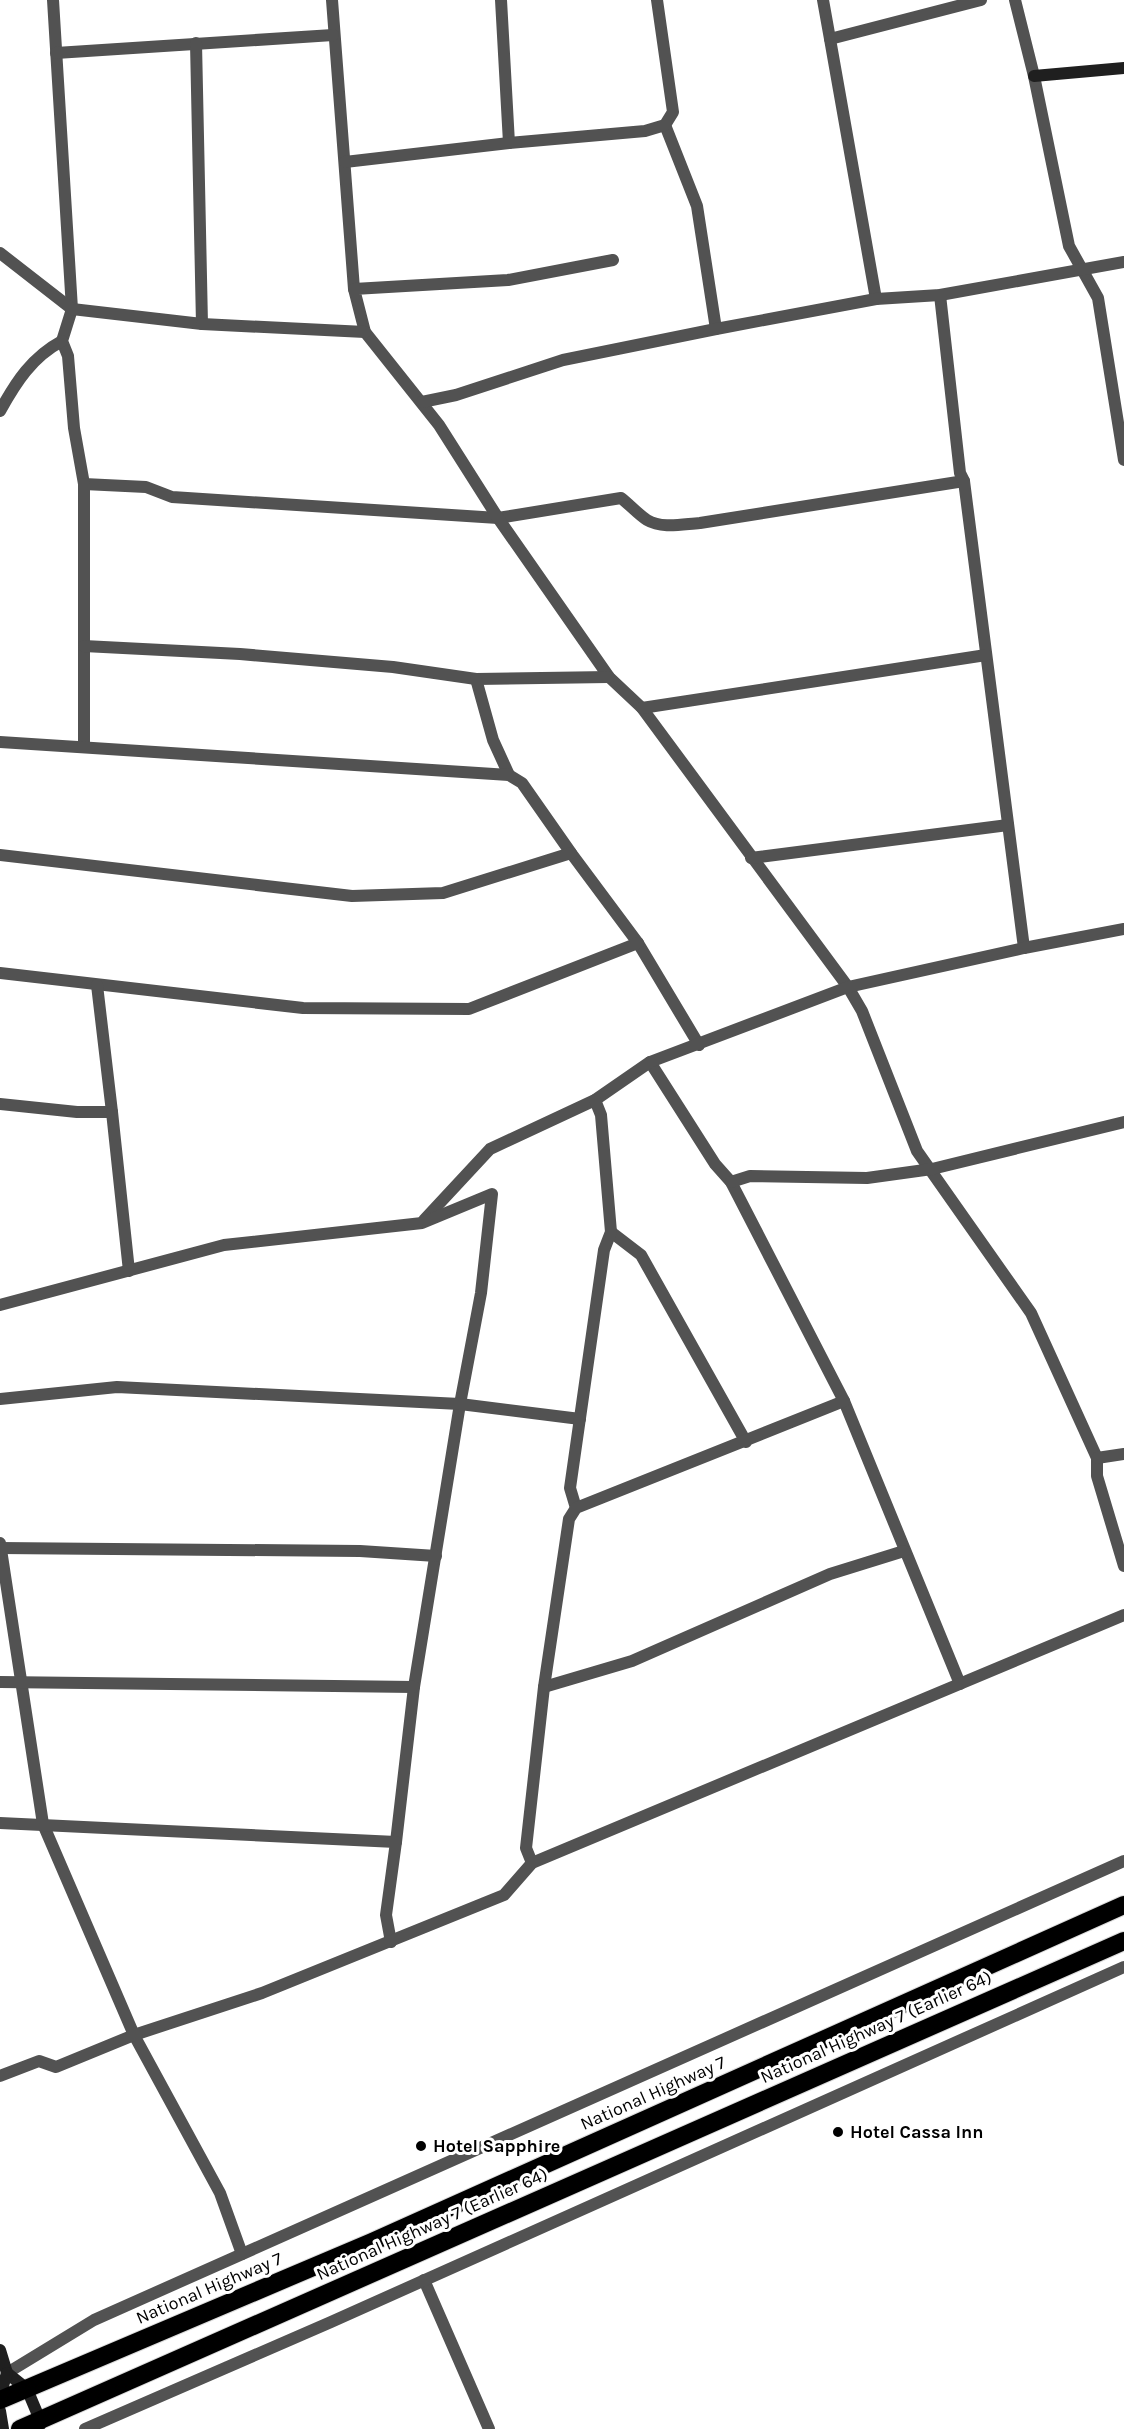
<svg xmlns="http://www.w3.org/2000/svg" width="1124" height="2429" viewBox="0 0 1124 2429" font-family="Karla,sans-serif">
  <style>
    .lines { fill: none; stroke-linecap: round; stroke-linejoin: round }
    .highway-casing { stroke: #dbdbdb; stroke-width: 20 }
    .street { stroke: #525252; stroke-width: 12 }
    .secondary { stroke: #1f1f1f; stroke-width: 12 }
    .highway { stroke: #000; stroke-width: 18 }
    .poi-dot { fill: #000; stroke: #fff; stroke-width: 2 }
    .labels { text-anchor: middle; stroke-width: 6; stroke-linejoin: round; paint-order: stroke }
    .street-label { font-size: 18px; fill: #000; stroke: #fff }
    .poi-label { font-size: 18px; font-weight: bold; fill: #000; stroke: #fff; text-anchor: start }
  </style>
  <rect width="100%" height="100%" fill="#fff"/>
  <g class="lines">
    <defs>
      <g id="highway">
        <path d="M0 2400 372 2242 1124 1905"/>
        <path d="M20 2429 1124 1941"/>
      </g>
    </defs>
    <!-- highway casing -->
    <use href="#highway" class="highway-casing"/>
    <!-- street -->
    <g class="street">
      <path d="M53 0 72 309 62 341 68 356 74 428 84 484 146 487 172 497 498 518 621 498C630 505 639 515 647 520 662 529 683 524 700 523L964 481"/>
      <path d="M332 0 354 289"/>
      <path d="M501 0 509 143"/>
      <path d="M823 0 830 39"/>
      <path d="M1015 0 1034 76 1069 246 1098 298 1124 460"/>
      <path d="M56 53 333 35"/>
      <path d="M665 125 697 206 716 329"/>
      <path d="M345 162 509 143 645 131 665 125 673 112 657 0"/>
      <path d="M0 253 72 309 202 324 196 43"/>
      <path d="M613 260 508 280 354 289 365 332 439 425 498 518 609 677 642 708 848 987 862 1011 917 1151 1031 1313 1097 1458V1476L1124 1566"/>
      <path d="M940 295 960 473 964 481 1024 948"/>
      <path d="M876 299 830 39 981 0"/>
      <path d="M202 324 365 332"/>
      <path d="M422 402 456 395 563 360 716 329 876 299 940 295 1124 262"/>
      <path d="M0 411C16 382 32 357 62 341"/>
      <path d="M84 484V747"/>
      <path d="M84 646 240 654 393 667 476 679 609 677"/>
      <path d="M476 679 493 740 509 775"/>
      <path d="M642 708 986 655"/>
      <path d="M0 742 509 775 522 783 571 853 638 943 699 1045"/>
      <path d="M0 855 352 896 443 893 571 853"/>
      <path d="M751 858 1008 825"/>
      <path d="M0 973 303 1008 469 1009 638 943"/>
      <path d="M650 1062 715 1164 731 1182 844 1401 960 1684"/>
      <path d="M0 1104 77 1112H112L97 985"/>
      <path d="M112 1112 129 1271"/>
      <path d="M731 1182 750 1176 867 1178 932 1169 1124 1122"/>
      <path d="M424 1220 490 1149 595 1100 650 1062 848 987 1024 948 1124 929"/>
      <path d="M611 1232 641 1255 746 1442"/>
      <path d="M0 1305 224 1245 422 1223 492 1194 481 1293 460 1404 414 1687 396 1842"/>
      <path d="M0 1399 117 1387 460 1404 580 1419"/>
      <path d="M1097 1458 1124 1454"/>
      <path d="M576 1508 570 1488 604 1250 611 1232 601 1115 595 1100"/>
      <path d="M0 1543 43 1824 134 2035 220 2193 242 2254"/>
      <path d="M0 1548 360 1551 436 1556"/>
      <path d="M0 1682 414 1687"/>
      <path d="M544 1687 632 1661 830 1574 904 1551"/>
      <path d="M0 1823 396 1842 386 1915 391 1942"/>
      <path d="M532 1863 526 1848 544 1687 569 1519 576 1508 844 1401"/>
      <path d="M0 2076 39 2061 56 2067 134 2035 262 1993 504 1895 532 1863 1124 1615"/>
      <path d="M424 2280 489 2429"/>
      <path d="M7 2373 94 2320 1124 1861"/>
      <path d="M85 2429 331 2322 1124 1967"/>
    </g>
    <!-- secondary -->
    <g class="secondary">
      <path d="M1034 76 1124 68"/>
      <path d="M0 2350 7 2373"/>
      <path d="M7 2373 27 2389 40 2420V2425"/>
      <path d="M0 2395 7 2373"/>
      <path d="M0 2411 3 2429"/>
    </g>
    <!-- highway -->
    <use href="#highway" class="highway"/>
  </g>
  <!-- markers -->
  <g class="poi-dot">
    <circle cx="838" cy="2132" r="6"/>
    <circle cx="421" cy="2146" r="6"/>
  </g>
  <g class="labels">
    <!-- street labels -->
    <g class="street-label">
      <text transform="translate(876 2027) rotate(-24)" y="6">National Highway 7 (Earlier 64)</text>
      <text transform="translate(653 2093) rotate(-24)" y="6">National Highway 7</text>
      <text transform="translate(432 2224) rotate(-24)" y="6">National Highway 7 (Earlier 64)</text>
      <text transform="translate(209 2288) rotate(-23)" y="6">National Highway 7</text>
    </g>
    <!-- poi labels -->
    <g class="poi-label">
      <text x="850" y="2138">Hotel Cassa Inn</text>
      <text x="433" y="2152">Hotel Sapphire</text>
    </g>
  </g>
</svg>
